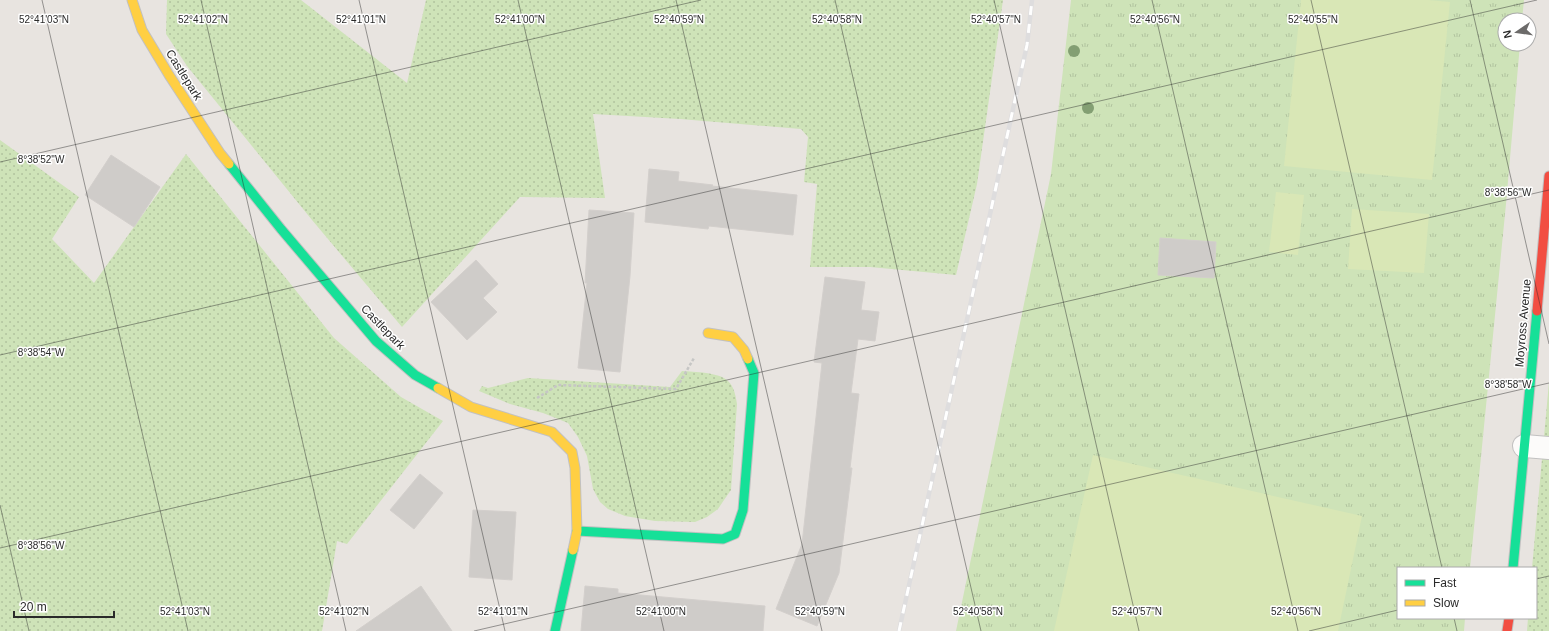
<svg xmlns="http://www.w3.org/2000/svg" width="1549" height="631" viewBox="0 0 1549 631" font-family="Helvetica,sans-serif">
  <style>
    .grass { fill: url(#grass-dots) }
    .park { fill: url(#park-tufts) }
    .pitch { fill: #d9e7b6 }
    .building { fill: #cfccc9; stroke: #d3cfcc }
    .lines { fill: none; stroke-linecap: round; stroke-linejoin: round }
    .street-casing { stroke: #c2c1c1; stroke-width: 24 }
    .fast-casing { stroke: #c2c1c1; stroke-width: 11 }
    .slow-casing { stroke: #c2c1c1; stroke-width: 11 }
    .jam-casing { stroke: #c2c1c1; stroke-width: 11 }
    .path { stroke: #c6c6c5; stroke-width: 2.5; stroke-dasharray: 3 2; stroke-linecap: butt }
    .street { stroke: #fcfbfa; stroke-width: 22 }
    .fast { stroke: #16e098; stroke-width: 9 }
    .slow { stroke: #ffcf43; stroke-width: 9 }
    .jam { stroke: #f24e42; stroke-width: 9 }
    .rail-casing { stroke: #deddde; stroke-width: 4.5 }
    .rail { stroke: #fff; stroke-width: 3; stroke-dasharray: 9; stroke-linecap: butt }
    .tree { fill: #839f73 }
    .ticks { fill: none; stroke: #2a2a2a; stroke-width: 1; stroke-opacity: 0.45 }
    .labels { text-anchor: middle; stroke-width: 3; stroke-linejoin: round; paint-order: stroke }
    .street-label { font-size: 12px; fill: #2a2a2a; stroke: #fff }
    .ticks-label { font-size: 10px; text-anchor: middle; fill: #2a2a2a; stroke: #fff; stroke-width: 3; stroke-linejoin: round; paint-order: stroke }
  </style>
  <defs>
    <pattern id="grass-dots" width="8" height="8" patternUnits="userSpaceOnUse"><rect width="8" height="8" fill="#cee3b8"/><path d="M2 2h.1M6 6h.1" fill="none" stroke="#b1c39e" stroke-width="1.8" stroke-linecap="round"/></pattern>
    <pattern id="park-tufts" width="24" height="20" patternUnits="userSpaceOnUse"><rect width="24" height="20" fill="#cee3b8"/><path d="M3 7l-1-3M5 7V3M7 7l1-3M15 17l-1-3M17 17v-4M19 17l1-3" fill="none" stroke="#b1c39e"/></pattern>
  </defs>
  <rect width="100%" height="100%" fill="#e8e4e0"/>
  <!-- grass -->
  <g class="grass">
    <path d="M167 0H301L407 83 426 0H1003L977 184 956 275 870 267H810L817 184 804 182 808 137 801 129 680 119 593 114 605 198 520 197 402 327 312 220 187 66 166 34Z"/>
    <path d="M0 140 79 197 52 239 94 283 186 154 334 338 401 397 443 421 347 544 337 541 322 631H0Z"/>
    <path d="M682 371C694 372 719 372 728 381 734 386 736 397 737 404L731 490 724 500 718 509 707 517 695 522 655 521 625 516 608 509 600 502 593 489 587 456 578 437 568 423 543 413 510 404 479 391 482 386 488 388 528 378 670 387Z"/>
    <path d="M1549 382V631H1527L1528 618H1536V568H1532Z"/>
  </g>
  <!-- park -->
  <path class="park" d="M1071 0H1524L1522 20H1505V44H1520L1506 204 1470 568H1398V618H1465L1464 631H956L1051 174Z"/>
  <!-- pitch -->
  <g class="pitch">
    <path d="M1301 0H1428L1450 2 1432 180 1284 166Z"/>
    <path d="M1276 192 1304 195 1298 255 1269 252Z"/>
    <path d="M1352 209 1429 214 1424 273 1348 269Z"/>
    <path d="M1093 455 1362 516 1338 631H1054Z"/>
  </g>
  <!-- building -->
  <g class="building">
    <path d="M111 155 160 187 134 227 85 195Z"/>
    <path d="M649 169 679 172 678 181 713 185 712 186 797 195 793 235 709 226 708 229 645 222Z"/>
    <path d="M589 210 634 213 630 276 620 372 578 368 587 283H585Z"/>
    <path d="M1160 238 1216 242 1214 278 1158 275Z"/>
    <path d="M476 260 498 284 483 298 497 312 467 340 431 302Z"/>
    <path d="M825 277 865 282 861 310 879 312 875 341 858 339 851 393 859 394 850 468H852L839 573 817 626 776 609 802 544 822 363 814 362Z"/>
    <path d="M420 474 443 493 414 529 390 510Z"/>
    <path d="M473 510 516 512 512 580 469 577Z"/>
    <path d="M421 586 452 631H356Z"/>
    <path d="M585 586 618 589V593L765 606 763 631H581Z"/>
  </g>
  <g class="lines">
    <defs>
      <path id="street" d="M1524 446 1549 448"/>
      <g id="fast">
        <path d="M229 164 281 229 376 341 415 375 438 388"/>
        <path d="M577 531 723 539 735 534 743 510 754 373 748 359"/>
        <path d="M1513 568 1537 311"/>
        <path d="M555 631 573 550"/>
      </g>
      <g id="slow">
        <path d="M132 0 142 30 169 75 220 153 229 164"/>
        <path d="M708 333 733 337 744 350 748 359"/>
        <path d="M438 388 471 407 552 432 572 452 575 468 577 531 573 550"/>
      </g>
      <g id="jam">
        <path d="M1537 311 1549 176"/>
        <path d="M1507 631 1509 618"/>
      </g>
    </defs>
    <!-- street casing -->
    <use href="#street" class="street-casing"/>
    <!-- fast casing -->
    <use href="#fast" class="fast-casing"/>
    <!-- slow casing -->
    <use href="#slow" class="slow-casing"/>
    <!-- jam casing -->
    <use href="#jam" class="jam-casing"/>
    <!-- path -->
    <path class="path" d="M537 398 558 385 676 389 694 358"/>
    <!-- street -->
    <use href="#street" class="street"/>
    <!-- fast -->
    <use href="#fast" class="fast"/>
    <!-- slow -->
    <use href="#slow" class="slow"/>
    <!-- jam -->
    <use href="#jam" class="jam"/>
    <defs>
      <path id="rail" d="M899 631 1027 45 1032 0"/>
    </defs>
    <!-- rail casing -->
    <use href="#rail" class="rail-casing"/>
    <!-- rail -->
    <use href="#rail" class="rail"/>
  </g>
  <!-- trees -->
  <g class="tree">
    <circle cx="1074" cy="51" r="6"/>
    <circle cx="1088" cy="108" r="6"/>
  </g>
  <!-- ticks -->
  <path class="ticks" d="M42 0 188 631M201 0 346 631M359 0 505 631M518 0 664 631M676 0 822 631M835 0 981 631M994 0 1139 631M1152 0 1298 631M1311 0 1442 568M1470 0 1549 344M0 162 701 0M0 355 1537 0M0 505 29 631M0 548 1549 190M1536 579 1549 576M1454 618 1457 631M474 631 1549 383M1309 631 1398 610"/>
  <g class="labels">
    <!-- street labels -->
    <g class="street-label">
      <text transform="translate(184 75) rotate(58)" y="4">Castlepark</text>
      <text transform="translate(1523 323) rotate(-85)" y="4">Moyross Avenue</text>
      <text transform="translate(383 327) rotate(46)" y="4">Castlepark</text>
    </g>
  </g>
  <g class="ticks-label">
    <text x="44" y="23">52°41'03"N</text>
    <text x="203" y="23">52°41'02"N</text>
    <text x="361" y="23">52°41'01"N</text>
    <text x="520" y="23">52°41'00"N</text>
    <text x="679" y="23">52°40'59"N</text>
    <text x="837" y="23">52°40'58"N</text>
    <text x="996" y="23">52°40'57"N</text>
    <text x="1155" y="23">52°40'56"N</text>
    <text x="1313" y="23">52°40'55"N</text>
    <text x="41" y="163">8°38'52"W</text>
    <text x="1508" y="196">8°38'56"W</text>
    <text x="41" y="356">8°38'54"W</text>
    <text x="1508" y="388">8°38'58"W</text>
    <text x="41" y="549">8°38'56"W</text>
    <text x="185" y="615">52°41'03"N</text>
    <text x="344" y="615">52°41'02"N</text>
    <text x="503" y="615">52°41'01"N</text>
    <text x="661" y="615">52°41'00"N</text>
    <text x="820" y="615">52°40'59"N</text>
    <text x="978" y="615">52°40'58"N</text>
    <text x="1137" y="615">52°40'57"N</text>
    <text x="1296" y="615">52°40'56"N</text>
  </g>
  <!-- legend -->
  <rect x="1397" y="567" width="140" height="52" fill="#ffffff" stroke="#aaaaaa"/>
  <rect x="1405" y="580" width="20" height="6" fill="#16e098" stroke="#aaaaaa"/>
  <text x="1433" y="587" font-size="12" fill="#2a2a2a">Fast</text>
  <rect x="1405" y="600" width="20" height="6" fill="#ffcf43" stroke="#aaaaaa"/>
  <text x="1433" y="607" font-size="12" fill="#2a2a2a">Slow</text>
  <!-- north arrow -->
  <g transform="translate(1517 32) rotate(257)"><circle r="19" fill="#ffffff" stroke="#aaaaaa"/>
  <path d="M0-3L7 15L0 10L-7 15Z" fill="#6c6b6a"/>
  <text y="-6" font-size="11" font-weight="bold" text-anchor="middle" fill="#2a2a2a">N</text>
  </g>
  <!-- scale -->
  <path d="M14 611v6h100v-6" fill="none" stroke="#2a2a2a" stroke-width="2"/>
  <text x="20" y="611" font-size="12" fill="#2a2a2a" stroke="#ffffff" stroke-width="3" paint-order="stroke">20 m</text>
</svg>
